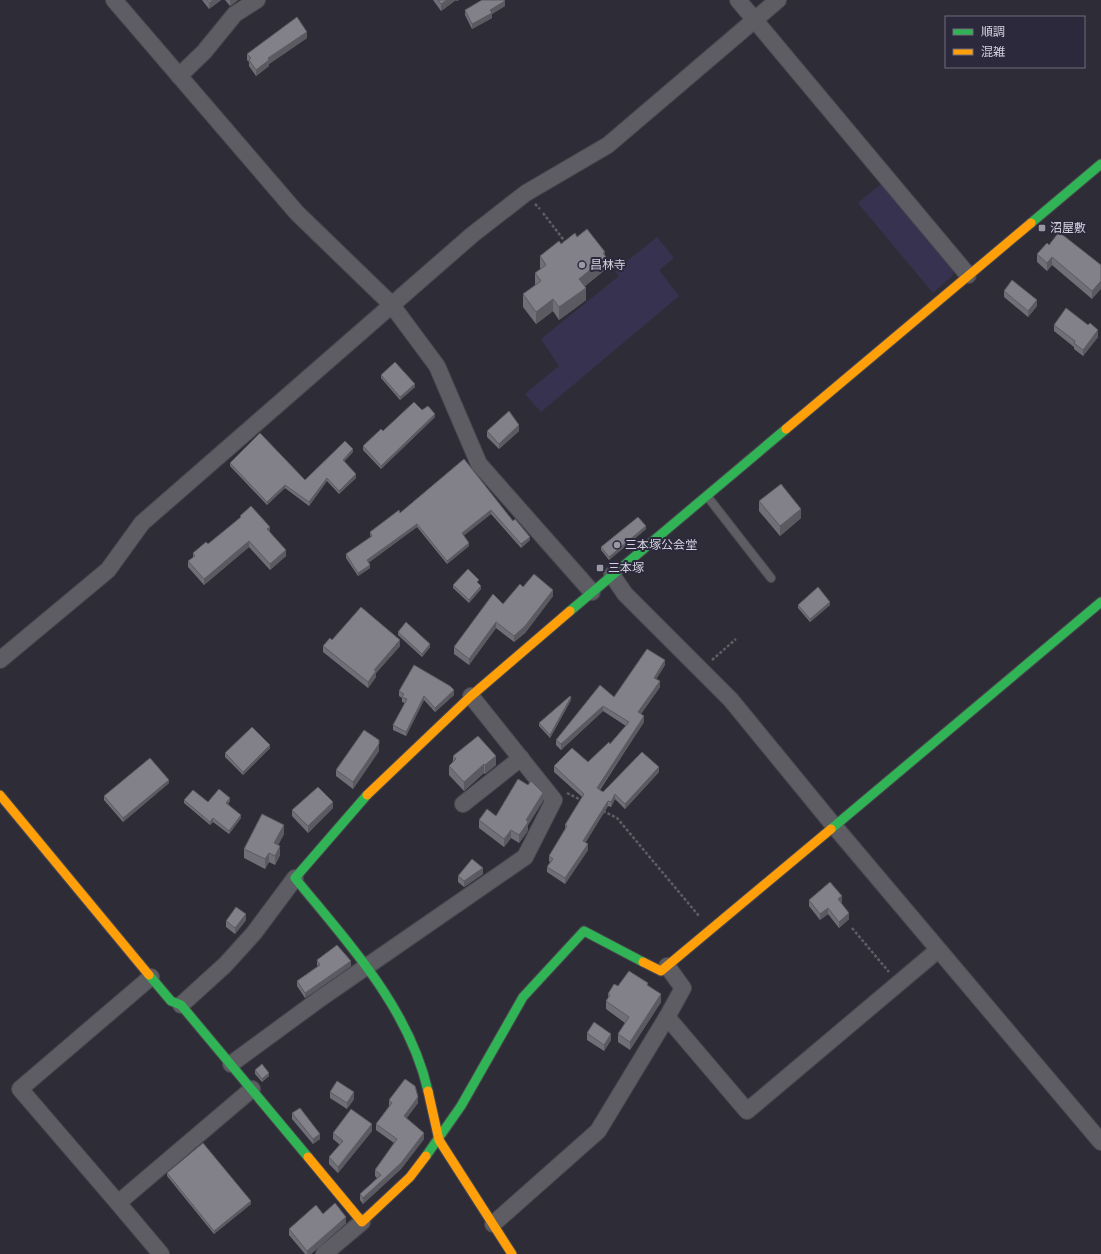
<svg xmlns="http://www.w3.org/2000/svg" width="1101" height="1254" viewBox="0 0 1101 1254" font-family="Quicksand,'Noto Sans JP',sans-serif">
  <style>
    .green { fill: #37324f }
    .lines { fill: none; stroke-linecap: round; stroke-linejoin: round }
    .lane-casing { stroke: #494850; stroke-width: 10 }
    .street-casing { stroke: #494850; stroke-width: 18 }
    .fast-casing { stroke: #494850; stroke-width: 11 }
    .slow-casing { stroke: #494850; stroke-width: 11 }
    .path { stroke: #5f5e66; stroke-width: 2.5; stroke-dasharray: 3 2; stroke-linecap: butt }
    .lane { stroke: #5e5d64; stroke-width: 8 }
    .street { stroke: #5e5d64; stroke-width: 16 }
    .fast { stroke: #30b455; stroke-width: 9 }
    .slow { stroke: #ff9f0a; stroke-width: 9 }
    .wall { fill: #706f77 }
    .shaded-wall { fill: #5b5a61 }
    .building { fill: #82818a; stroke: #5b5a61 }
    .poi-dot { fill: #9998a4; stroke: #2b293b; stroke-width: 1.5 }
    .labels { text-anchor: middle; stroke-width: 4; stroke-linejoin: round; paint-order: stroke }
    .poi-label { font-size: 12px; fill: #d3d2de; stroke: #2b293b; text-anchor: start }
  </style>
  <rect width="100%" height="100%" fill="#2e2d37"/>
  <!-- green -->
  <g class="green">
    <path d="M881 184 953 270V275L933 293 858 203Z"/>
    <path d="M657 237 674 258 659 270 679 296 541 412 525 394 559 366 541 339 619 276 615 271Z"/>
  </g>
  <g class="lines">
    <defs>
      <path id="lane" d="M707 496 771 578"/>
      <g id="street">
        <path d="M114 0 297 213 391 304 437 366 479 464 592 592"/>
        <path d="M738 0 968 275"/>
        <path d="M179 76 204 52 235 14 257 0"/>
        <path d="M612 575 625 594 731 700 835 827 1101 1142"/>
        <path d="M0 660 108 570 142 523 472 235 526 193 608 145 778 0"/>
        <path d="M463 804 521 758"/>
        <path d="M667 966 683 988 667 1017"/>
        <path d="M181 1005 225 965 254 933 295 878"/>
        <path d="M231 1064 321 998 525 857 554 800 471 696"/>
        <path d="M118 1203 20 1089 151 977"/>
        <path d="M493 1224 598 1131 667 1017 747 1111 938 950"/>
        <path d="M161 1254 118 1203 252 1089"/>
        <path d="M324 1254 362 1222"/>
      </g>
      <g id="fast">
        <path d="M1031 223 1101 164"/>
        <path d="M570 611 786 429"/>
        <path d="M367 795 295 878C347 942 409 1007 428 1091"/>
        <path d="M831 829 1101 602"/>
        <path d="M149 975 171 1001 181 1005 308 1157"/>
        <path d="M426 1156 461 1106 523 997 584 931 643 962"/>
      </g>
      <g id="slow">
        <path d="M786 429 1031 223"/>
        <path d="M0 795 149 975"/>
        <path d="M367 795 471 696 570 611"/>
        <path d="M643 962 661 971 831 829"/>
        <path d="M428 1091 439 1140 512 1254"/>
        <path d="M308 1157 362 1222 410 1177 426 1156"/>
      </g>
    </defs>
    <!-- lane casing -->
    <use href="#lane" class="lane-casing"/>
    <!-- street casing -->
    <use href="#street" class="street-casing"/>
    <!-- fast casing -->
    <use href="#fast" class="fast-casing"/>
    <!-- slow casing -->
    <use href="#slow" class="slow-casing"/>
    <!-- path -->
    <g class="path">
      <path d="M535 204 540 209"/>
      <path d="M543 213 566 243"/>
      <path d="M712 660 736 639"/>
      <path d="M567 793 583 801"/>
      <path d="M603 811 617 818 699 916"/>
      <path d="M852 928 889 972"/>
    </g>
    <!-- lane -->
    <use href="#lane" class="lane"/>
    <!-- street -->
    <use href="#street" class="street"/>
    <!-- fast -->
    <use href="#fast" class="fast"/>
    <!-- slow -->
    <use href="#slow" class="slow"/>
  </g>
  <!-- wall -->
  <g class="wall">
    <path d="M202 0H221L209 9Z"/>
    <path d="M225 0H238L230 6Z"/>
    <path d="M433 0H459L457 1 456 0 441 11Z"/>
    <path d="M505 6 492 14V18L472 29 465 15V10Z"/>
    <path d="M307 38 269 64V66L256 76 249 66V62L247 60V54Z"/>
    <path d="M577 237 605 255 606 269 585 286 586 300 559 320 553 311 536 324 523 307V294L535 286V273L541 269 540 268V256L561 244Z"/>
    <path d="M1049 245 1101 265 1092 299 1052 265 1047 271 1037 262V254Z"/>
    <path d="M1004 291 1037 306 1028 317 1004 297Z"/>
    <path d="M1054 325 1098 337 1083 356 1074 349V347L1054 331Z"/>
    <path d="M381 375 415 387 400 400 381 378Z"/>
    <path d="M422 410 435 417 381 469 363 450V446L383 431Z"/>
    <path d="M487 431H519L499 449 487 437Z"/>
    <path d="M353 452 344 461 356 478 339 494 327 481 309 506 285 488 267 505 230 466V463L305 480Z"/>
    <path d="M464 459 513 521 530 540 521 548 491 514 463 536 469 546 447 564 417 527 369 562 370 568 358 576 346 558V554L371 537 370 535V532L400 513Z"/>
    <path d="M759 501 801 518 780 536 759 511Z"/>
    <path d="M240 516 270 533 286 556 270 570 249 547 204 585 188 567V561L193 558V553L208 544 240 518Z"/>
    <path d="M646 529 609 560 601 550V547Z"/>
    <path d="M479 583V584L481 589 469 603 453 588V585Z"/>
    <path d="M523 587 553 596 525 633 514 642 496 628 469 665 454 654V647Z"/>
    <path d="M798 605H830L810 622 798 608Z"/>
    <path d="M398 632 430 647 422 657 398 635Z"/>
    <path d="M332 640 400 646 376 673V677L368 688 323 652V646Z"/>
    <path d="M665 665 656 679 660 687 641 714 644 722 600 790 603 792 659 772 625 809 615 799 611 807 608 806 585 843 588 850 565 884 547 872V867L550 862 549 861V856L565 830V825L582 797 554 772V766L588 762 610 744 626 726 603 711 561 750 556 745V740L614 697Z"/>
    <path d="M399 691 454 695 435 712 424 700 406 736 393 730V725L405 703 402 702V698L399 696Z"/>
    <path d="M571 700 550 738 539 726V723Z"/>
    <path d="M270 748 243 775 225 757V753Z"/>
    <path d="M379 751 353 789 336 776V770Z"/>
    <path d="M453 756 496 765 485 774 484 773 464 791 449 775V766L453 761Z"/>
    <path d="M169 783 123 822 104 800V796Z"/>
    <path d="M184 800 208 802 230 801 228 804 241 818 229 834 213 822 210 825 184 803Z"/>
    <path d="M543 801 528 825V829L527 832 519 843 511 838 504 847 479 828V820L496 816Z"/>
    <path d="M333 808 308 833 292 816V810Z"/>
    <path d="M284 834 278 845 280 855 275 865 269 862 265 869 244 858V849Z"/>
    <path d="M483 874 464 887 458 882V876Z"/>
    <path d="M809 900 842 902 841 903 849 919 839 928 828 914 820 920 809 906Z"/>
    <path d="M246 920 235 934 226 927V921Z"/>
    <path d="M317 960 351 966 305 998 297 986V981L318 966 317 965Z"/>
    <path d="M618 986H648L661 1002 630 1050 618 1042V1034L625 1023 606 1009V1001L608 998V994Z"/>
    <path d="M587 1033 611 1040 604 1051 587 1040Z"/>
    <path d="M255 1070 269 1076 262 1082 255 1074Z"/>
    <path d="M330 1092 354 1099 347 1109 330 1098Z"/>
    <path d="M389 1100 418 1103 406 1118 424 1139 401 1169 363 1204 360 1200V1194L377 1178 375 1176V1170L394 1143 376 1130V1124L389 1106Z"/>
    <path d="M292 1113 320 1139 313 1144 292 1119Z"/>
    <path d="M372 1131 338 1173 329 1164V1157L340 1145 333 1139V1133Z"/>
    <path d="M167 1173 251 1204 214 1234 167 1176Z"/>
    <path d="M323 1214 346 1223 311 1254H305L289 1235V1229Z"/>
  </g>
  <!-- shaded-wall -->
  <g class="shaded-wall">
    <path d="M213 0H221L209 9V3Z"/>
    <path d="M230 0H238L230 6Z"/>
    <path d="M447 0H456L441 11V4Z"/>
    <path d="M505 1V6L492 14V18L472 29V24L490 10Z"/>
    <path d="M307 32V38L269 64V66L256 76V70L268 58Z"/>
    <path d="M605 252V258L606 257V269L579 291V279Z"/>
    <path d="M1052 257V265L1047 271V263Z"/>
    <path d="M1101 281V289L1092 299V291Z"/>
    <path d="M586 288V300L559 320V307Z"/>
    <path d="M553 299V311L536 324V312Z"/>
    <path d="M1037 300V306L1028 317V311Z"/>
    <path d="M1098 330V337L1083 356V350Z"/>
    <path d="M415 384V387L400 400V397Z"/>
    <path d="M435 414V417L381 469V466Z"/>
    <path d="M519 425V431L499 449V444Z"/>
    <path d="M353 449V452L343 463V460Z"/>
    <path d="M356 474V478L339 494V491Z"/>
    <path d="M327 478V481L309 506V502Z"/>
    <path d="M285 485V488L267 505V502Z"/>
    <path d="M801 509V518L780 536V526Z"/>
    <path d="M491 510V514L462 537V533Z"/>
    <path d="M417 524V527L367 564V560Z"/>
    <path d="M646 526V529L609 560V557Z"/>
    <path d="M270 527V533L267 529Z"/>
    <path d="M530 537V540L521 548V544Z"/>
    <path d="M249 541V547L204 585V579Z"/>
    <path d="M469 543V546L447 564V561Z"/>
    <path d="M286 550V556L270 570V564Z"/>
    <path d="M370 565V568L358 576V573Z"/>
    <path d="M481 586V589L469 603V600Z"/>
    <path d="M553 590V596L525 633 514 642V636Z"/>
    <path d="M830 602V605L810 622V619Z"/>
    <path d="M496 622V628L469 665V659Z"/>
    <path d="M400 640V646L376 673V677L368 688V682L374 670Z"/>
    <path d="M430 644V647L422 657V654Z"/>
    <path d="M665 660V665L654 683V678Z"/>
    <path d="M660 681V687L638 718V712Z"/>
    <path d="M454 690V695L435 712V708Z"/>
    <path d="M424 696V700L406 736V732Z"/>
    <path d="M571 697V700L550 738V735Z"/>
    <path d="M603 706V711L561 750V744Z"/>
    <path d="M644 716V722L597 793V788Z"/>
    <path d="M379 744V751L353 789V782Z"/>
    <path d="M270 745V748L243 775V772Z"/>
    <path d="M496 756V765L485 774V765Z"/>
    <path d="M484 764V773L464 791V782Z"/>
    <path d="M659 767V772L625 809V804Z"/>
    <path d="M169 780V783L123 822V818Z"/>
    <path d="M543 793V801L528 825V829L527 832 519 843V835L526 820Z"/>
    <path d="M615 794V799L611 807V802Z"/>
    <path d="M230 798V801L226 806V803Z"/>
    <path d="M608 801V806L583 847V841Z"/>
    <path d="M333 802V808L308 833V826Z"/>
    <path d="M241 815V818L229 834V831Z"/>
    <path d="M213 818V822L210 825V822Z"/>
    <path d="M284 825V834L274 853V843Z"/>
    <path d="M511 830V838L504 847V839Z"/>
    <path d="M588 844V850L565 884V878Z"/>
    <path d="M280 846V855L275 865V856Z"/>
    <path d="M269 853V862L265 869V859Z"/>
    <path d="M483 868V874L464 887V881Z"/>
    <path d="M842 896V902L838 906V899Z"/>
    <path d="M828 908V914L820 920V914Z"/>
    <path d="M849 913V919L839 928V922Z"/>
    <path d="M246 914V920L235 934V928Z"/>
    <path d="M351 961V966L305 998V993Z"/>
    <path d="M661 994V1002L630 1050V1042Z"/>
    <path d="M611 1034V1040L604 1051V1045Z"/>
    <path d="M269 1073V1076L262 1082V1079Z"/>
    <path d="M354 1092V1099L347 1109V1103Z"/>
    <path d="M418 1097V1103L404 1122V1116Z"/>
    <path d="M372 1124V1131L338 1173V1167Z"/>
    <path d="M424 1133V1139L401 1169 363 1204V1198Z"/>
    <path d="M320 1134V1139L313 1144V1139Z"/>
    <path d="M251 1201V1204L214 1234V1231Z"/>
    <path d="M346 1217V1223L311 1254H307V1251Z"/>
  </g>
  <!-- building -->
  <g class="building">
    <path d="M207 0H213L209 3Z"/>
    <path d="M438 0H447L441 4Z"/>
    <path d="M482 0H504L505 1 490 10 492 13 472 24 465 10Z"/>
    <path d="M297 17 307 32 268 58 269 60 256 70 249 60 251 58 247 54Z"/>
    <path d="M587 229 605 252 603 253 606 257 579 279 586 288 559 307 553 299 536 312 523 294 541 281 535 273 546 265 540 256 559 241 561 244 575 233 577 237Z"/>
    <path d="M1059 232 1101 265V281L1092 291 1052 257 1047 263 1037 254 1047 243 1049 245Z"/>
    <path d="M1012 280 1037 300 1028 311 1004 291Z"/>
    <path d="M1066 308 1088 325 1090 323 1098 330 1083 350 1074 343 1075 341 1054 325Z"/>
    <path d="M395 362 415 384 400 397 381 375Z"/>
    <path d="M414 402 422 410 428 406 435 414 381 466 363 446 381 429 383 431Z"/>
    <path d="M509 411 519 425 499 444 487 431Z"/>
    <path d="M260 433 305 480 345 441 353 449 343 460 356 474 339 491 327 478 309 502 285 485 267 502 230 463Z"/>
    <path d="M464 459 513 521 515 519 530 537 521 544 491 510 462 533 469 543 447 561 417 524 367 560 370 565 358 573 346 554 372 536 370 532 399 510 400 513Z"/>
    <path d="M781 484 801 509 780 526 759 501Z"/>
    <path d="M251 506 270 527 267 529 286 550 270 564 249 541 204 579 188 561 195 556 193 553 206 542 208 544 241 517 240 516Z"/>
    <path d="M638 517 646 526 609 557 601 547Z"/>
    <path d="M468 569 479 580 477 582 481 586 469 600 453 585Z"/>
    <path d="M534 574 553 590 525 626 514 636 496 622 469 659 454 647 493 594 503 604 520 584 523 587Z"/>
    <path d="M818 587 830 602 810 619 798 605Z"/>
    <path d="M361 607 400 640 374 670 376 671 368 682 323 646 330 638 332 640Z"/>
    <path d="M406 622 430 644 422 654 398 632Z"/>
    <path d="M647 649 665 660 654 678 660 681 638 712 644 716 597 788 603 792 642 752 659 767 625 804 615 794 611 802 608 801 583 841 588 844 565 878 547 867 553 859 549 856 567 826 565 825 584 794 554 766 572 748 588 762 609 742 610 744 629 722 603 706 561 744 556 740 600 685 614 697Z"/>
    <path d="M414 665 450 686 454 690 435 708 424 696 406 732 393 725 407 699 402 697 404 694 399 691Z"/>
    <path d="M570 696 571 697 550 735 539 723Z"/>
    <path d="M252 727 270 745 243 772 225 753Z"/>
    <path d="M364 730 379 740V744L353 782 336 770Z"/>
    <path d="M478 736 496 756 485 765 484 764 464 782 449 766 456 759 453 756Z"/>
    <path d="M150 758 169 780 123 818 104 796Z"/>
    <path d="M518 779 528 785 531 781 543 793 526 820 528 821 527 824 519 835 511 830 504 839 479 820 487 809 496 816Z"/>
    <path d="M318 787 333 802 308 826 292 810Z"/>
    <path d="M219 789 230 798 226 803 241 815 229 831 213 818 210 822 184 800 193 790 208 802Z"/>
    <path d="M262 814 284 825 274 843 280 846 275 856 269 853 265 859 244 849Z"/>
    <path d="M472 859 483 868 464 881 458 876Z"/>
    <path d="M830 882 842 896 838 899 849 913 839 922 828 908 820 914 809 900Z"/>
    <path d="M236 907 246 914 235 928 226 921Z"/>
    <path d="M337 945 351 961 305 993 297 981 320 965 317 960Z"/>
    <path d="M629 971 648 983 647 985 661 994 630 1042 618 1034 629 1017 606 1001 610 995 608 994 614 984 618 986Z"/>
    <path d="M594 1022 611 1034 604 1045 587 1033Z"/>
    <path d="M262 1064 269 1073 262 1079 255 1070Z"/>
    <path d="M405 1079 415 1086 418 1097 404 1116 424 1133 401 1163 363 1198 360 1194 381 1175 375 1170 397 1139 376 1124 392 1103 389 1100Z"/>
    <path d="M337 1081 354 1092 347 1103 330 1092Z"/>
    <path d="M300 1108 320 1134 313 1139 292 1113Z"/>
    <path d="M351 1109 372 1124 338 1167 329 1157 343 1141 333 1133Z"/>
    <path d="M203 1143 251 1201 214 1231 167 1173Z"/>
    <path d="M335 1203 346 1217 307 1251 289 1229 316 1205 323 1214Z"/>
  </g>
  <!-- markers -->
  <g class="poi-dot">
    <rect x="1038" y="224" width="8" height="8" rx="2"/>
    <circle cx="582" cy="265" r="4"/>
    <circle cx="617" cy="545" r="4"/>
    <rect x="596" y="564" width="8" height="8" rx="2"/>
  </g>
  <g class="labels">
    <!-- poi labels -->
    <g class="poi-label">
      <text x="1050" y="232">沼屋敷</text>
      <text x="590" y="269">昌林寺</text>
      <text x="625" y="549">三本塚公会堂</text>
      <text x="608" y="572">三本塚</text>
    </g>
  </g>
  <!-- legend -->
  <rect x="945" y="16" width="140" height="52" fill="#2b293b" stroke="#6e6d7c"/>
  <rect x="953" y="29" width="20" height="6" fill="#30b455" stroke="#6e6d7c"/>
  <text x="981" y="36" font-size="12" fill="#d3d2de">順調</text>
  <rect x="953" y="49" width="20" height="6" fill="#ff9f0a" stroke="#6e6d7c"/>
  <text x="981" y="56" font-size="12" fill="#d3d2de">混雑</text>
</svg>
